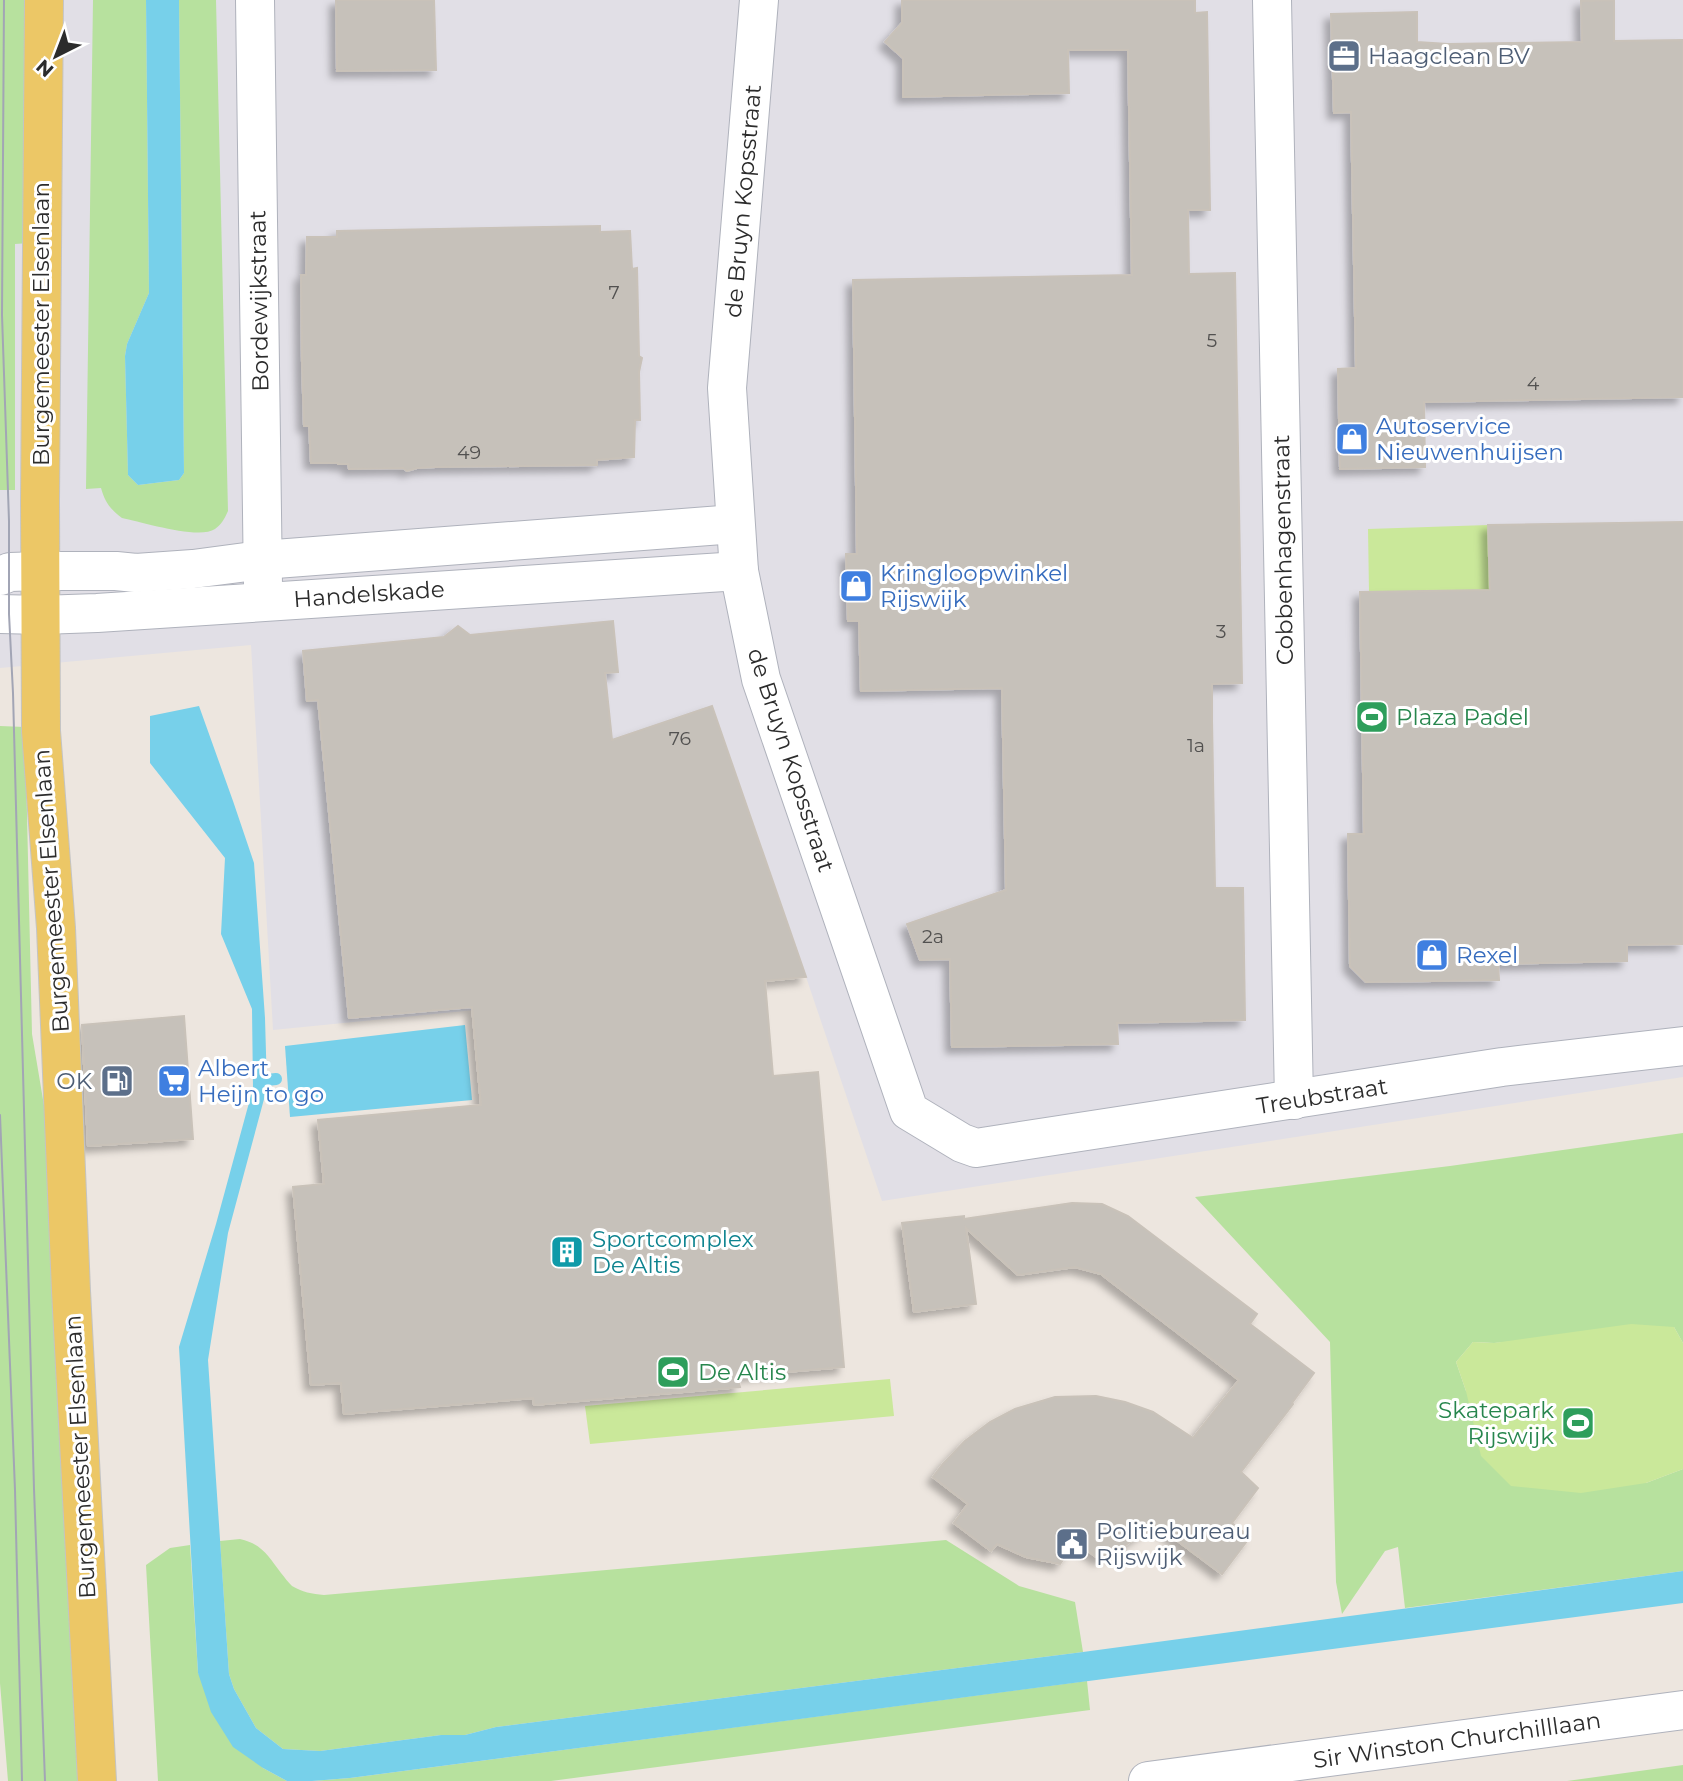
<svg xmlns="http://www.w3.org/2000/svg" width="1683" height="1781" viewBox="0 0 1683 1781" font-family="Montserrat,sans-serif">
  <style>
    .industrial { fill: #e1dfe6 }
    .green { fill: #b7e19e }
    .pitch { fill: #cae89a }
    .water { fill: #77d0ea }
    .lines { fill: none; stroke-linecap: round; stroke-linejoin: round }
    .stream { stroke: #77d0ea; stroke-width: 12 }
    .building { fill: #c6c1ba; stroke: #c9c2b9; stroke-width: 2; filter: url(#shadow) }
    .minor-casing { stroke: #afb2bc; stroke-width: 40 }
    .major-casing { stroke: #c4c4c4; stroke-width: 40 }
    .minor { stroke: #fff; stroke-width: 38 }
    .major { stroke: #ecc766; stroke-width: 38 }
    .tram { stroke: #a2a5b5; stroke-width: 2 }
    .labels { text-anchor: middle; stroke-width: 6; stroke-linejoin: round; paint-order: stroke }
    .number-label { font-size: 19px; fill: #525150 }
    .service-label { font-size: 23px; fill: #4e5e75; stroke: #fff; text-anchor: start }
    .street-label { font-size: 23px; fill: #2c2c2c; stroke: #fff }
    .shop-label { font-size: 23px; fill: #366cbe; stroke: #fff; text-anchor: start }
    .leisure-label { font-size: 23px; fill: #27864d; stroke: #fff; text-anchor: start }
    .culture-label { font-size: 23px; fill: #0d838f; stroke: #fff; text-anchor: start }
  </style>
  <defs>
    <filter id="shadow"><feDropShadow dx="-6" dy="6" stdDeviation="3.5" flood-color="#0004"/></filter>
  </defs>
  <rect width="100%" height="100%" fill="#ede6df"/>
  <!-- industrial -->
  <path class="industrial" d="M0 0H1683V1077L882 1201 806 977 273 1030 251 645 0 668Z"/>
  <!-- green -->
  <g class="green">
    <path d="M0 0H32L29 243 15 244V490H0Z"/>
    <path d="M93 0H146L149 293 127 344 125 356 128 475 138 485 179 480 184 473 179 0H216L228 511C225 518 221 525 215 529 199 540 142 522 122 518 110 509 105 502 101 488L86 489Z"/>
    <path d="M0 726 25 727 32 1034 56 1177 86 1781H8L0 1683Z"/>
    <path d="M1683 1133V1343L1674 1327 1494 1343 1473 1342 1456 1362 1466 1391 1646 1483 1683 1469V1571L1405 1608 1398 1547 1385 1551 1342 1614 1336 1582 1330 1342 1195 1197 1450 1166Z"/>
    <path d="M240 1539C262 1544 268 1556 281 1573 285 1578 288 1582 292 1586 302 1592 312 1594 324 1595L946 1540 1019 1586 1075 1602 1083 1652 496 1727 465 1735H441L320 1751 283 1749 256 1728 234 1689 229 1674 220 1541Z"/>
    <path d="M190 1545 198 1673 263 1768 287 1781H158L146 1565 170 1548Z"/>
    <path d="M1087 1681 1090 1710 551 1781H312L350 1778Z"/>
    <path d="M1683 1765V1781H1567Z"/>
  </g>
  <!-- pitch -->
  <g class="pitch">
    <path d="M1488 525 1490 590 1369 592 1368 529Z"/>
    <path d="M1631 1324 1674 1327 1683 1343V1469L1646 1483 1581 1493 1511 1486 1481 1456 1466 1391 1456 1362 1473 1342 1494 1343Z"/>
    <path d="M890 1379 894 1416 590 1444 585 1406Z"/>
  </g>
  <!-- water -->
  <g class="water">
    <path d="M146 0H179L184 473 179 480 138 485 128 475 125 356 127 344 149 293Z"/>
    <path d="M199 706 233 801 254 863 265 1018 267 1088 228 1233 208 1360 229 1674 234 1689 256 1728 283 1749 320 1751 441 1735H465L496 1727 1083 1652 1683 1571V1603L350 1778 312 1781H287L263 1768 233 1747 211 1712 198 1673 179 1347 216 1224 253 1088 252 1009 221 934 225 858 150 763V716Z"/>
    <path d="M465 1025 472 1100 290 1117 285 1046Z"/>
  </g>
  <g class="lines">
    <!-- stream -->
    <path class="stream" d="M267 1080 276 1079"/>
  </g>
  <!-- building -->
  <g class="building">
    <path d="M336 0H434L436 70 337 71Z"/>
    <path d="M902 0H1195V13L1207 12 1210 210H1188L1189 274 1235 273 1242 683 1212 684V720L1215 888H1243L1245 1020 1117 1023 1118 1044 952 1047 950 959 920 960 907 924 1006 890 1002 688 861 691 859 621H848L846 554H857L853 280 1132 275 1128 50H1068L1069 93 903 97V58L885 42 902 23Z"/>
    <path d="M1614 0V41L1683 40V397L1424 402 1425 467 1340 469 1338 369 1356 368 1351 112 1334 113 1331 14 1417 12V42L1448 44 1582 42 1581 1Z"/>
    <path d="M600 226V232L630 231 632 269 637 268 639 356 642 358 639 372 640 420H635L634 457 597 460V465L435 467 417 468 407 471 403 468 349 469 348 464H338V463H311L309 426H304L302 362 301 275H306L307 237H337V231Z"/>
    <path d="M1683 522V944L1627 945V961L1498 964 1499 980 1366 982 1350 966 1348 834H1364L1360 592 1490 590 1488 525Z"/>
    <path d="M613 621 618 672 605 673 612 740 712 706 806 977 765 981 773 1076 818 1072 844 1367 737 1376 740 1387 534 1405 533 1398 344 1414 341 1383 311 1385 293 1187 324 1184 318 1120 481 1105 472 1007 349 1018 318 700 307 701 303 651 444 637 458 626 470 635Z"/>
    <path d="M184 1016 193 1139 88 1146 82 1025Z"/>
    <path d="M1072 1203 1102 1204 1128 1216 1257 1314 1250 1324 1314 1373 1292 1403 1293 1404 1241 1472 1258 1488 1232 1523 1250 1537 1222 1574 1155 1524 1120 1549 1099 1559 1076 1542 1060 1564 1026 1557 997 1544 991 1551 954 1523 968 1504 933 1477 943 1464 965 1441 990 1422 1015 1409 1055 1397 1096 1396 1125 1402 1153 1412 1193 1438 1239 1380 1101 1274 1075 1267 1018 1275 966 1228 976 1304 914 1312 902 1223 964 1216V1219Z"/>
  </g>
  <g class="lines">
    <defs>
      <g id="minor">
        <path d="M255 0 263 586"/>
        <path d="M759 0 727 388 739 571 761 679 909 1111 962 1143 976 1148 1502 1067 1683 1046"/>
        <path d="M1272 0 1294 1100"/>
        <path d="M0 576 10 572 40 571H116L136 573 193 569 262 560 735 524"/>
        <path d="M0 614 41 615 97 613 739 571"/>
        <path d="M1148 1781 1683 1710"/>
      </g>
      <path id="major" d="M44 0 40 501 41 731 56 928 71 1291 97 1781"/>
    </defs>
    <!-- minor casing -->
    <use href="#minor" class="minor-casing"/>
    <!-- major casing -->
    <use href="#major" class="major-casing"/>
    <!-- minor -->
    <use href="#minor" class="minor"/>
    <!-- major -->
    <use href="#major" class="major"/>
    <!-- tram -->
    <g class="tram">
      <path d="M4 0 2 315 9 521V614L13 693 34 1489 45 1781"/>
      <path d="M0 1115 15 1490 22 1781"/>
    </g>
  </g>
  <!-- icons -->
  <defs>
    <symbol id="office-square" viewBox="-11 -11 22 22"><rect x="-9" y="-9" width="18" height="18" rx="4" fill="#5c6f8a" stroke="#fff"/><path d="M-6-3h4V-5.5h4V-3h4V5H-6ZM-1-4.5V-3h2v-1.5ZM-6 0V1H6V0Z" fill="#fff"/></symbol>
    <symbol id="shop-square" viewBox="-11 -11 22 22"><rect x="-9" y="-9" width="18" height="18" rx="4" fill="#3f7fe0" stroke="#fff"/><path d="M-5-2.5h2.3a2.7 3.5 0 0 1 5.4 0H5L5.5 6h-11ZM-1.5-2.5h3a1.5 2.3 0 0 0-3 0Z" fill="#fff"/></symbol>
    <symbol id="stadium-square" viewBox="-11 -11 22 22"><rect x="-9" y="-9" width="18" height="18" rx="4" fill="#2e9e5b" stroke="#fff"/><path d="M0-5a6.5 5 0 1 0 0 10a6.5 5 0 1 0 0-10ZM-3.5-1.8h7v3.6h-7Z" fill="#fff"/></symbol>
    <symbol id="fuel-square" viewBox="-11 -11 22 22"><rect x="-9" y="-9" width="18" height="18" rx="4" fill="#5c6f8a" stroke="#fff"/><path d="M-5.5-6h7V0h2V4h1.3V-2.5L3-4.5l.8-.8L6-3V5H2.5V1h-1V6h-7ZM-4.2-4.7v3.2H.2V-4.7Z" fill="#fff"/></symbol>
    <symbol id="supermarket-square" viewBox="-11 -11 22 22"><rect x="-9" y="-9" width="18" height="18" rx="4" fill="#3f7fe0" stroke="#fff"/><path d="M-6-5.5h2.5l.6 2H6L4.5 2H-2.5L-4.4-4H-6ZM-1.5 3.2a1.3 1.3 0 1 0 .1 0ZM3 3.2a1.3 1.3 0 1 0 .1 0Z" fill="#fff"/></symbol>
    <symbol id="building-square" viewBox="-11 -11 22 22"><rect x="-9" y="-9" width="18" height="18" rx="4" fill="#0f9aa8" stroke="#fff"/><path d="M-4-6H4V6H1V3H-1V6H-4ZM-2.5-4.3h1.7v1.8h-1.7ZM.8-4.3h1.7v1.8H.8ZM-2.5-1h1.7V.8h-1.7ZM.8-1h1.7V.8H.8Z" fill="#fff"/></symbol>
    <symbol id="civic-square" viewBox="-11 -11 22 22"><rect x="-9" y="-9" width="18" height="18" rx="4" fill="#5c6f8a" stroke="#fff"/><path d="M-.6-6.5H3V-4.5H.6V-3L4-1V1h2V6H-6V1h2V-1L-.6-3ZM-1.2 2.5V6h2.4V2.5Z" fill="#fff"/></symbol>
  </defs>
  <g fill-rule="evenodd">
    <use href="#office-square" x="1325" y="37" width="38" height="38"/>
    <use href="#shop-square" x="1333" y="420" width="38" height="38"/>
    <use href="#shop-square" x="837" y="567" width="38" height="38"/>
    <use href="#stadium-square" x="1353" y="698" width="38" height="38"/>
    <use href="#shop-square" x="1413" y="936" width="38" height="38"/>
    <use href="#fuel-square" x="98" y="1062" width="38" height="38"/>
    <use href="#supermarket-square" x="155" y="1062" width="38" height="38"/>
    <use href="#building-square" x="548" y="1233" width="38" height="38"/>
    <use href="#stadium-square" x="654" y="1353" width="38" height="38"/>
    <use href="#stadium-square" x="1559" y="1404" width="38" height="38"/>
    <use href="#civic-square" x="1053" y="1525" width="38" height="38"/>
  </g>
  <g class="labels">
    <!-- number labels -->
    <g class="number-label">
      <text x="614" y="299">7</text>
      <text x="1212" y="347">5</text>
      <text x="1533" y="390">4</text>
      <text x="469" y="459">49</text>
      <text x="1221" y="638">3</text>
      <text x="680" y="745">76</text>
      <text x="1196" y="752">1a</text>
      <text x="933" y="943">2a</text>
    </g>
    <!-- service labels -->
    <g class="service-label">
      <text x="1368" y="64">Haagclean BV</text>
      <text x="92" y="1089" text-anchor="end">OK</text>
      <text x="1096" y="1539">Politiebureau<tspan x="1096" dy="26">Rijswijk</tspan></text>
    </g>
    <!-- street labels -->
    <g class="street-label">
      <text transform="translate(743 201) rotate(-85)" y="8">de Bruyn Kopsstraat</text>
      <text transform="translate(259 301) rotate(-91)" y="8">Bordewijkstraat</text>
      <text transform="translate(41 324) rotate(-90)" y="8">Burgemeester Elsenlaan</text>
      <text transform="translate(1283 550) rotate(-91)" y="8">Cobbenhagenstraat</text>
      <text transform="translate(369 594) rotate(-4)" y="8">Handelskade</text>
      <text transform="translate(791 760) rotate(72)" y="8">de Bruyn Kopsstraat</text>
      <text transform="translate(51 891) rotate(-94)" y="8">Burgemeester Elsenlaan</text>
      <text transform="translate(1322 1096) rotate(-9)" y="8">Treubstraat</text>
      <text transform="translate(80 1457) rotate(-93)" y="8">Burgemeester Elsenlaan</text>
      <text transform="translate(1457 1740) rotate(-8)" y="8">Sir Winston Churchilllaan</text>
    </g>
    <!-- shop labels -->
    <g class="shop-label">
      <text x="1376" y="434">Autoservice<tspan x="1376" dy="26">Nieuwenhuijsen</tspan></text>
      <text x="880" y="581">Kringloopwinkel<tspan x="880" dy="26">Rijswijk</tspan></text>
      <text x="1456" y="963">Rexel</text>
      <text x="198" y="1076">Albert<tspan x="198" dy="26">Heijn to go</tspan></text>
    </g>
    <!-- leisure labels -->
    <g class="leisure-label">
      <text x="1396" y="725">Plaza Padel</text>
      <text x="698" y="1380">De Altis</text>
      <text x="1554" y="1418" text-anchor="end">Skatepark<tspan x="1554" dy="26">Rijswijk</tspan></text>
    </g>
    <!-- culture labels -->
    <g class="culture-label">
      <text x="592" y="1247">Sportcomplex<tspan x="592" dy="26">De Altis</tspan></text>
    </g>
  </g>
  <!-- north arrow -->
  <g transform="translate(56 56) rotate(222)" stroke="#ffffff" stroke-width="5" paint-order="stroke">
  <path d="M0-5L12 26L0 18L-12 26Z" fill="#2c2c2c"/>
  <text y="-10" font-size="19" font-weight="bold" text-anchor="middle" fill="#2c2c2c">N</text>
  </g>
</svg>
